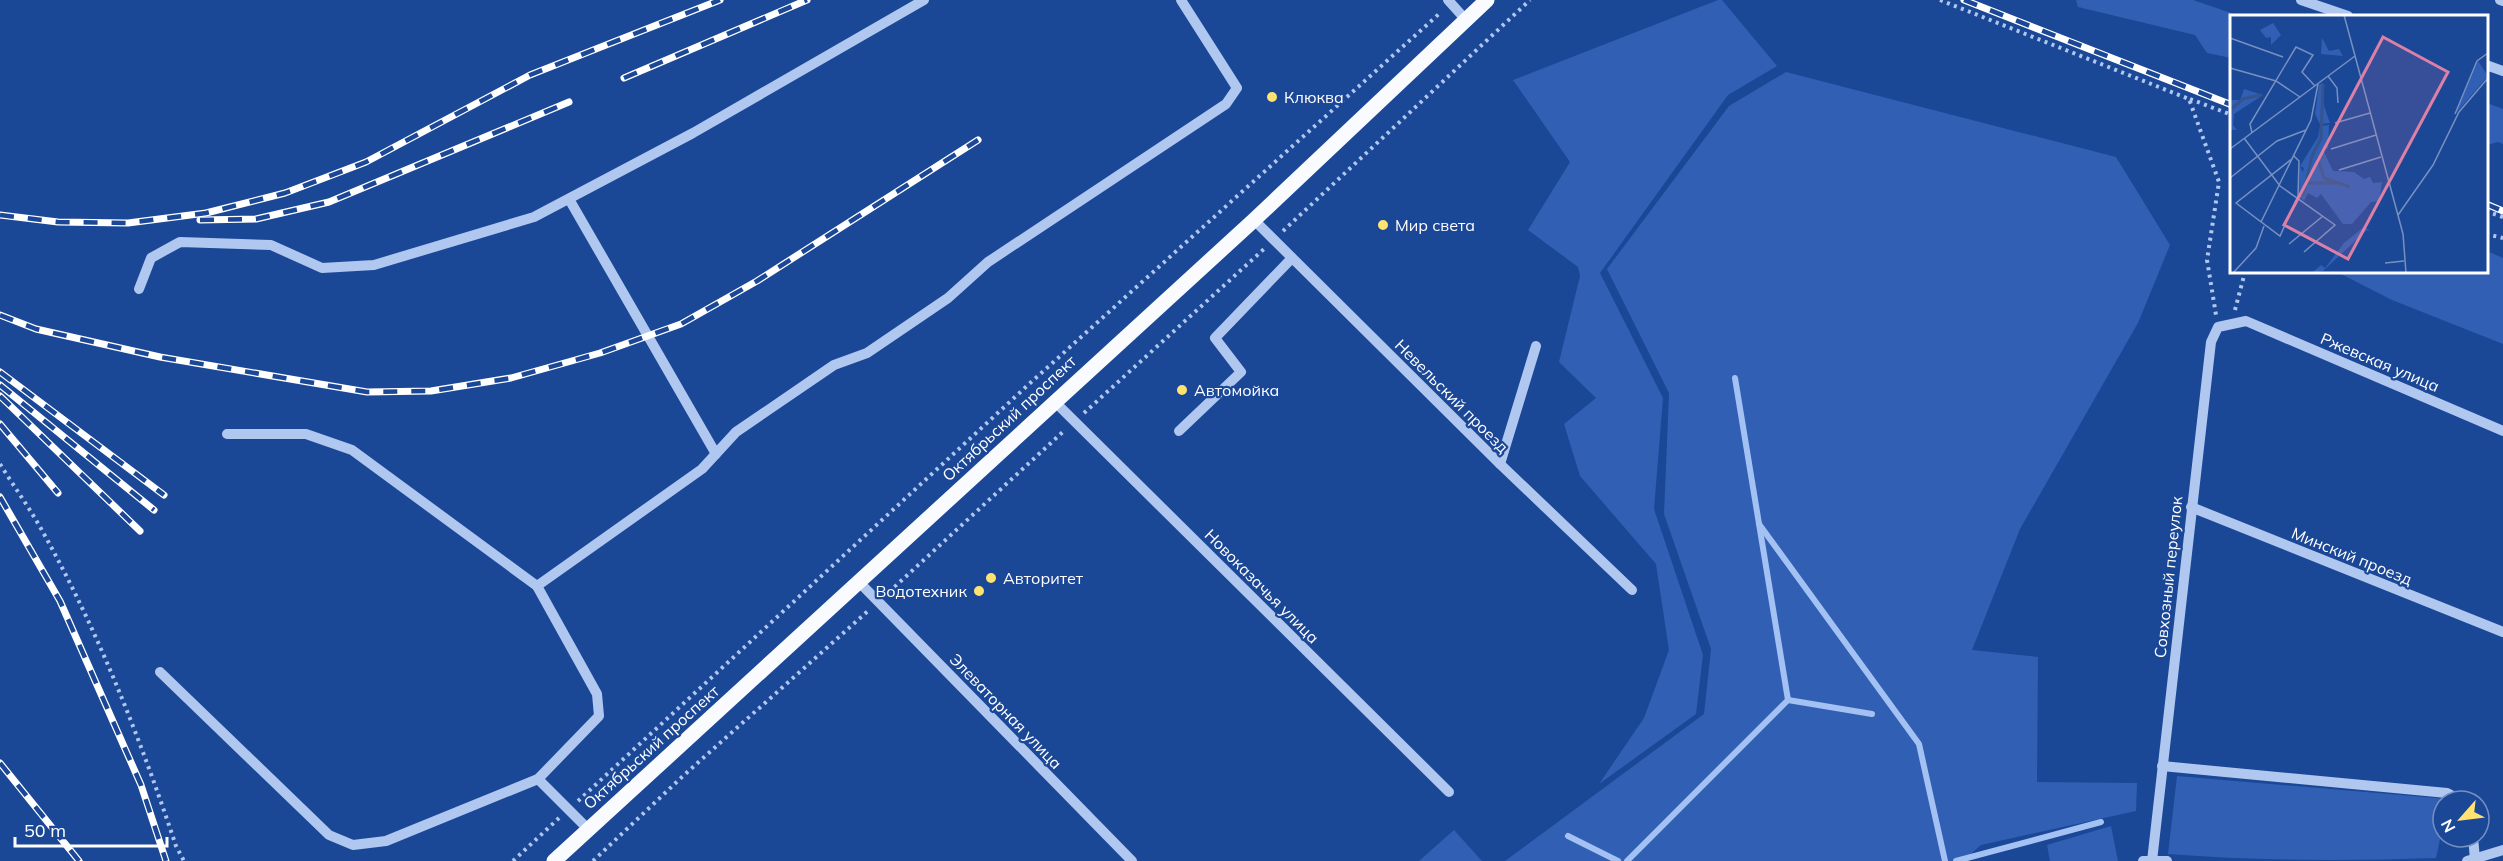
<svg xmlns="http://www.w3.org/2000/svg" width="2503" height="861" viewBox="0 0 2503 861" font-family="Mulish,sans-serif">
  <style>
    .green { fill: #305fb4 }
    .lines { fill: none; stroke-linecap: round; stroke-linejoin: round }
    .stream { stroke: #a3c1f2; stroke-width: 6 }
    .path { stroke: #b0c7f0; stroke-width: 4; stroke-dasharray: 3 4.5; stroke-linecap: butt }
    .minor { stroke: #b0c7f0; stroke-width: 10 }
    .major { stroke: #f9fbff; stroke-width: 15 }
    .rail-casing { stroke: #fff; stroke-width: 7 }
    .rail { stroke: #1b4797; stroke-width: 4.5; stroke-dasharray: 14; stroke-linecap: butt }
    .poi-dot { fill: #ffe26f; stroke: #1b4797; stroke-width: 2 }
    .labels { text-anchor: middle; stroke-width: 4.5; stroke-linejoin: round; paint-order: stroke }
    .poi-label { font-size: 16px; fill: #fff; stroke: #1b4797; text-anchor: start }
    .street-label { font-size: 16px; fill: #fff; stroke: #1b4797 }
    .inset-river { fill: none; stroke: #35548f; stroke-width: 3 }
    .inset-road { fill: none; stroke: #7691c1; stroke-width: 1.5 }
    .view { fill: #dd80a5; fill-opacity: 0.15; stroke: #dd80a5; stroke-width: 3 }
    .inset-edge { fill: none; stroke: #fff; stroke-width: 3 }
  </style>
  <rect width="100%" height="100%" fill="#1b4797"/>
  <!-- green -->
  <g class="green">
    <path d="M1718 0H1722L1777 66 1728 95 1600 273 1663 398 1654 509 1703 655 1696 714 1599 784 1644 718 1669 650 1656 564 1580 476 1564 424 1596 398 1559 362 1580 276 1578 267 1528 230 1570 162 1513 80Z"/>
    <path d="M2076 0H2193L2240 16H2232L2231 58 2207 53 2195 35 2078 7Z"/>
    <path d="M1786 72 2116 157 2170 245 2138 323 2020 529 1972 650 2038 657 2037 782 2137 783 2136 811 1981 845 1963 861H1505L1704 714 1711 649 1664 514 1669 393 1607 269 1729 106Z"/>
    <path d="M2487 103 2503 109V144L2498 142 2487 145Z"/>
    <path d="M2487 251 2503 258V344L2392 300 2337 272H2486Z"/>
    <path d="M2177 776 2448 799 2443 801V825L2436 858C2347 861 2257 861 2168 854Z"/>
    <path d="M2111 826 2118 861H2050L2047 845Z"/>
    <path d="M1454 830 1482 861H1419Z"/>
  </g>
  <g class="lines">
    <!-- stream -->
    <g class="stream">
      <path d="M1759 524 1919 744 1945 861"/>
      <path d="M1788 700 1872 714"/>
      <path d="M1568 836 1618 861"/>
      <path d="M1627 861 1788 700 1735 378"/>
      <path d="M1956 861 2101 822"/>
    </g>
    <!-- path -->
    <g class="path">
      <path d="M1940 0 2189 99 2219 182 2207 260 2216 315"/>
      <path d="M2190 99 2232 115"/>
      <path d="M2486 211 2503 217"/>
      <path d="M1283 231 1530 0"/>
      <path d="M2486 234 2503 238"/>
      <path d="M2235 310 2245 272"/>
      <path d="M1084 413 1264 249"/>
      <path d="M0 464C15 488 31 510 44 534 99 633 140 738 176 846L184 861"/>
      <path d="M889 592 1065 430"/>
      <path d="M578 801 1028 385 1440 13"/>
      <path d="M513 861 559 818"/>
      <path d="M593 861 683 776 868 611"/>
    </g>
    <!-- minor -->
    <g class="minor">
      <path d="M1448 0 1466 20"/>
      <path d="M2301 0 2348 16"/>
      <path d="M2500 0 2503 1"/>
      <path d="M2486 65 2503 71"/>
      <path d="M569 199 716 454"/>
      <path d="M1254 220 1500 464 1632 590"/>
      <path d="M139 289 151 258 180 242 271 245 322 268 374 265 534 217 693 133 924 0"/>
      <path d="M1054 401 1449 792"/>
      <path d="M1179 431 1241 372 1215 338 1292 258"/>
      <path d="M227 434H306L352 450 537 586"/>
      <path d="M1500 464 1536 346"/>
      <path d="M2191 507 2503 632"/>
      <path d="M859 582 1132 861"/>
      <path d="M160 672 329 835 353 845 386 841 538 779 599 716 597 694 537 586 702 469 736 432 834 365 867 353 948 298 988 262 1226 104 1237 88 1181 0"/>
      <path d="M2162 766 2447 793 2462 801"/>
      <path d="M538 779 588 829"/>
      <path d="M2473 837 2475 859"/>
      <path d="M2143 861H2167"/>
      <path d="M2152 861 2211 342 2218 327 2246 321 2503 431"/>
      <path d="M2467 861 2503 850"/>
    </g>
    <!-- major -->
    <path class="major" d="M554 861 1254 220 1487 0"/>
    <defs>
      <g id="rail">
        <path d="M1964 0 2232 105"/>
        <path d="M624 78 807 0"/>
        <path d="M2486 204 2503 211"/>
        <path d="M0 215 58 222 128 223 206 213 285 193 366 162 530 75 720 0"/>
        <path d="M200 220 256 219 329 202 569 102"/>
        <path d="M0 315 36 329 160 357 367 392 431 391 511 378 600 353 681 324 757 281 978 140"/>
        <path d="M0 372 164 495"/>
        <path d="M0 385 154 510"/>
        <path d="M0 396 140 531"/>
        <path d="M0 424 58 493"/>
        <path d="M0 497 60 601 141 785 166 861"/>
        <path d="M0 763 79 861"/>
      </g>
    </defs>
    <!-- rail casing -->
    <use href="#rail" class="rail-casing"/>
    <!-- rail -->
    <use href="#rail" class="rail"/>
  </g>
  <!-- markers -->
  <g class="poi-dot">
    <circle cx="1272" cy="97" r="6"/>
    <circle cx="1383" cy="225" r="6"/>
    <circle cx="1182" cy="390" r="6"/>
    <circle cx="991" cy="578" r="6"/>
    <circle cx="979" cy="591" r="6"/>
  </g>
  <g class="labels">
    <!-- poi labels -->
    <g class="poi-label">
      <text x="1284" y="103">Клюква</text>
      <text x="1395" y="231">Мир света</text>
      <text x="1194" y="396">Автомойка</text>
      <text x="1003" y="584">Авторитет</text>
      <text x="967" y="597" text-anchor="end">Водотехник</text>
    </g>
    <!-- street labels -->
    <g class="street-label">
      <text transform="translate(2380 362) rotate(23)" y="6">Ржевская улица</text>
      <text transform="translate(1452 396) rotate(45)" y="6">Невельский проезд</text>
      <text transform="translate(1009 418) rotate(-43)" y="6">Октябрьский проспект</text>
      <text transform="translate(2352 556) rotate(22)" y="6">Минский проезд</text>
      <text transform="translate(2168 577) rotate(-84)" y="6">Совхозный переулок</text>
      <text transform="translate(1262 586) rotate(45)" y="6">Новоказачья улица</text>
      <text transform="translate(1006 711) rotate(46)" y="6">Элеваторная улица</text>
      <text transform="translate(651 747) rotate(-42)" y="6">Октябрьский проспект</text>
    </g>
  </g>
  <!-- overview -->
  <g transform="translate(2230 15)">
    <rect width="258" height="258" fill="#1b4797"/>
    <path d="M43 8 51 20 41 30V22L36 23 30 15ZM92 23 99 36 109 34 113 41 91 39ZM248 46 258 61 226 98ZM93 68 94 91 100 108 90 109 85 99 89 70ZM14 74 33 80 4 99 3 110 7 115H0V85H10ZM99 110 98 133 93 135 103 156 124 157 134 164 140 162 143 168 152 167 149 186 141 187 122 209H113L91 179 87 183 78 178 74 186 69 181 70 152 73 157 74 153 70 151 88 122 90 111ZM134 212 141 216 137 215 93 256 82 258 91 250 95 253 114 228Z" fill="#305fb4"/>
    <path class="inset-river" d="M0 95 13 84 31 80M93 141 88 144 94 163 120 172M76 168H107M73 181 82 141 91 123 93 69"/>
    <path class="inset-road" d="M114 0 173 219 176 258M0 23 53 42M0 53 46 66 70 82M98 61 107 73 108 88M225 99 247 46 258 38M105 108 140 98M22 118 20 109 66 32 83 40 72 57 85 71M14 123 50 171 105 210 74 237M0 134 125 41M101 134 146 120M63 143 6 188 50 221 68 181 69 146 64 141M109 155 151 142M0 163 47 126 76 115M168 200 203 150 229 97 258 63M31 207 81 105 88 69M59 229 93 201M155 248 174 246M3 258 26 233 34 211"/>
    <path class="view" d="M153 22 218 57 118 244 54 210Z"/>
    <rect width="258" height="258" class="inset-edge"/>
  </g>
  <!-- north arrow -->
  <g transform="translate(2461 819) rotate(242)"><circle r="28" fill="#1b4797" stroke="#7691c1" stroke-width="1.5"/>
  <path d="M0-4.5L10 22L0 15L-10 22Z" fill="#ffe26f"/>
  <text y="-9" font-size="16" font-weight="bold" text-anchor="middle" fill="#ffffff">N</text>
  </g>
  <!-- scale -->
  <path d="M15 837v9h152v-9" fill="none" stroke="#ffffff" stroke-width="3"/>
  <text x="24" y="837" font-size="18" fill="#ffffff" stroke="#1b4797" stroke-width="4.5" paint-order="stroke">50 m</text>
</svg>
